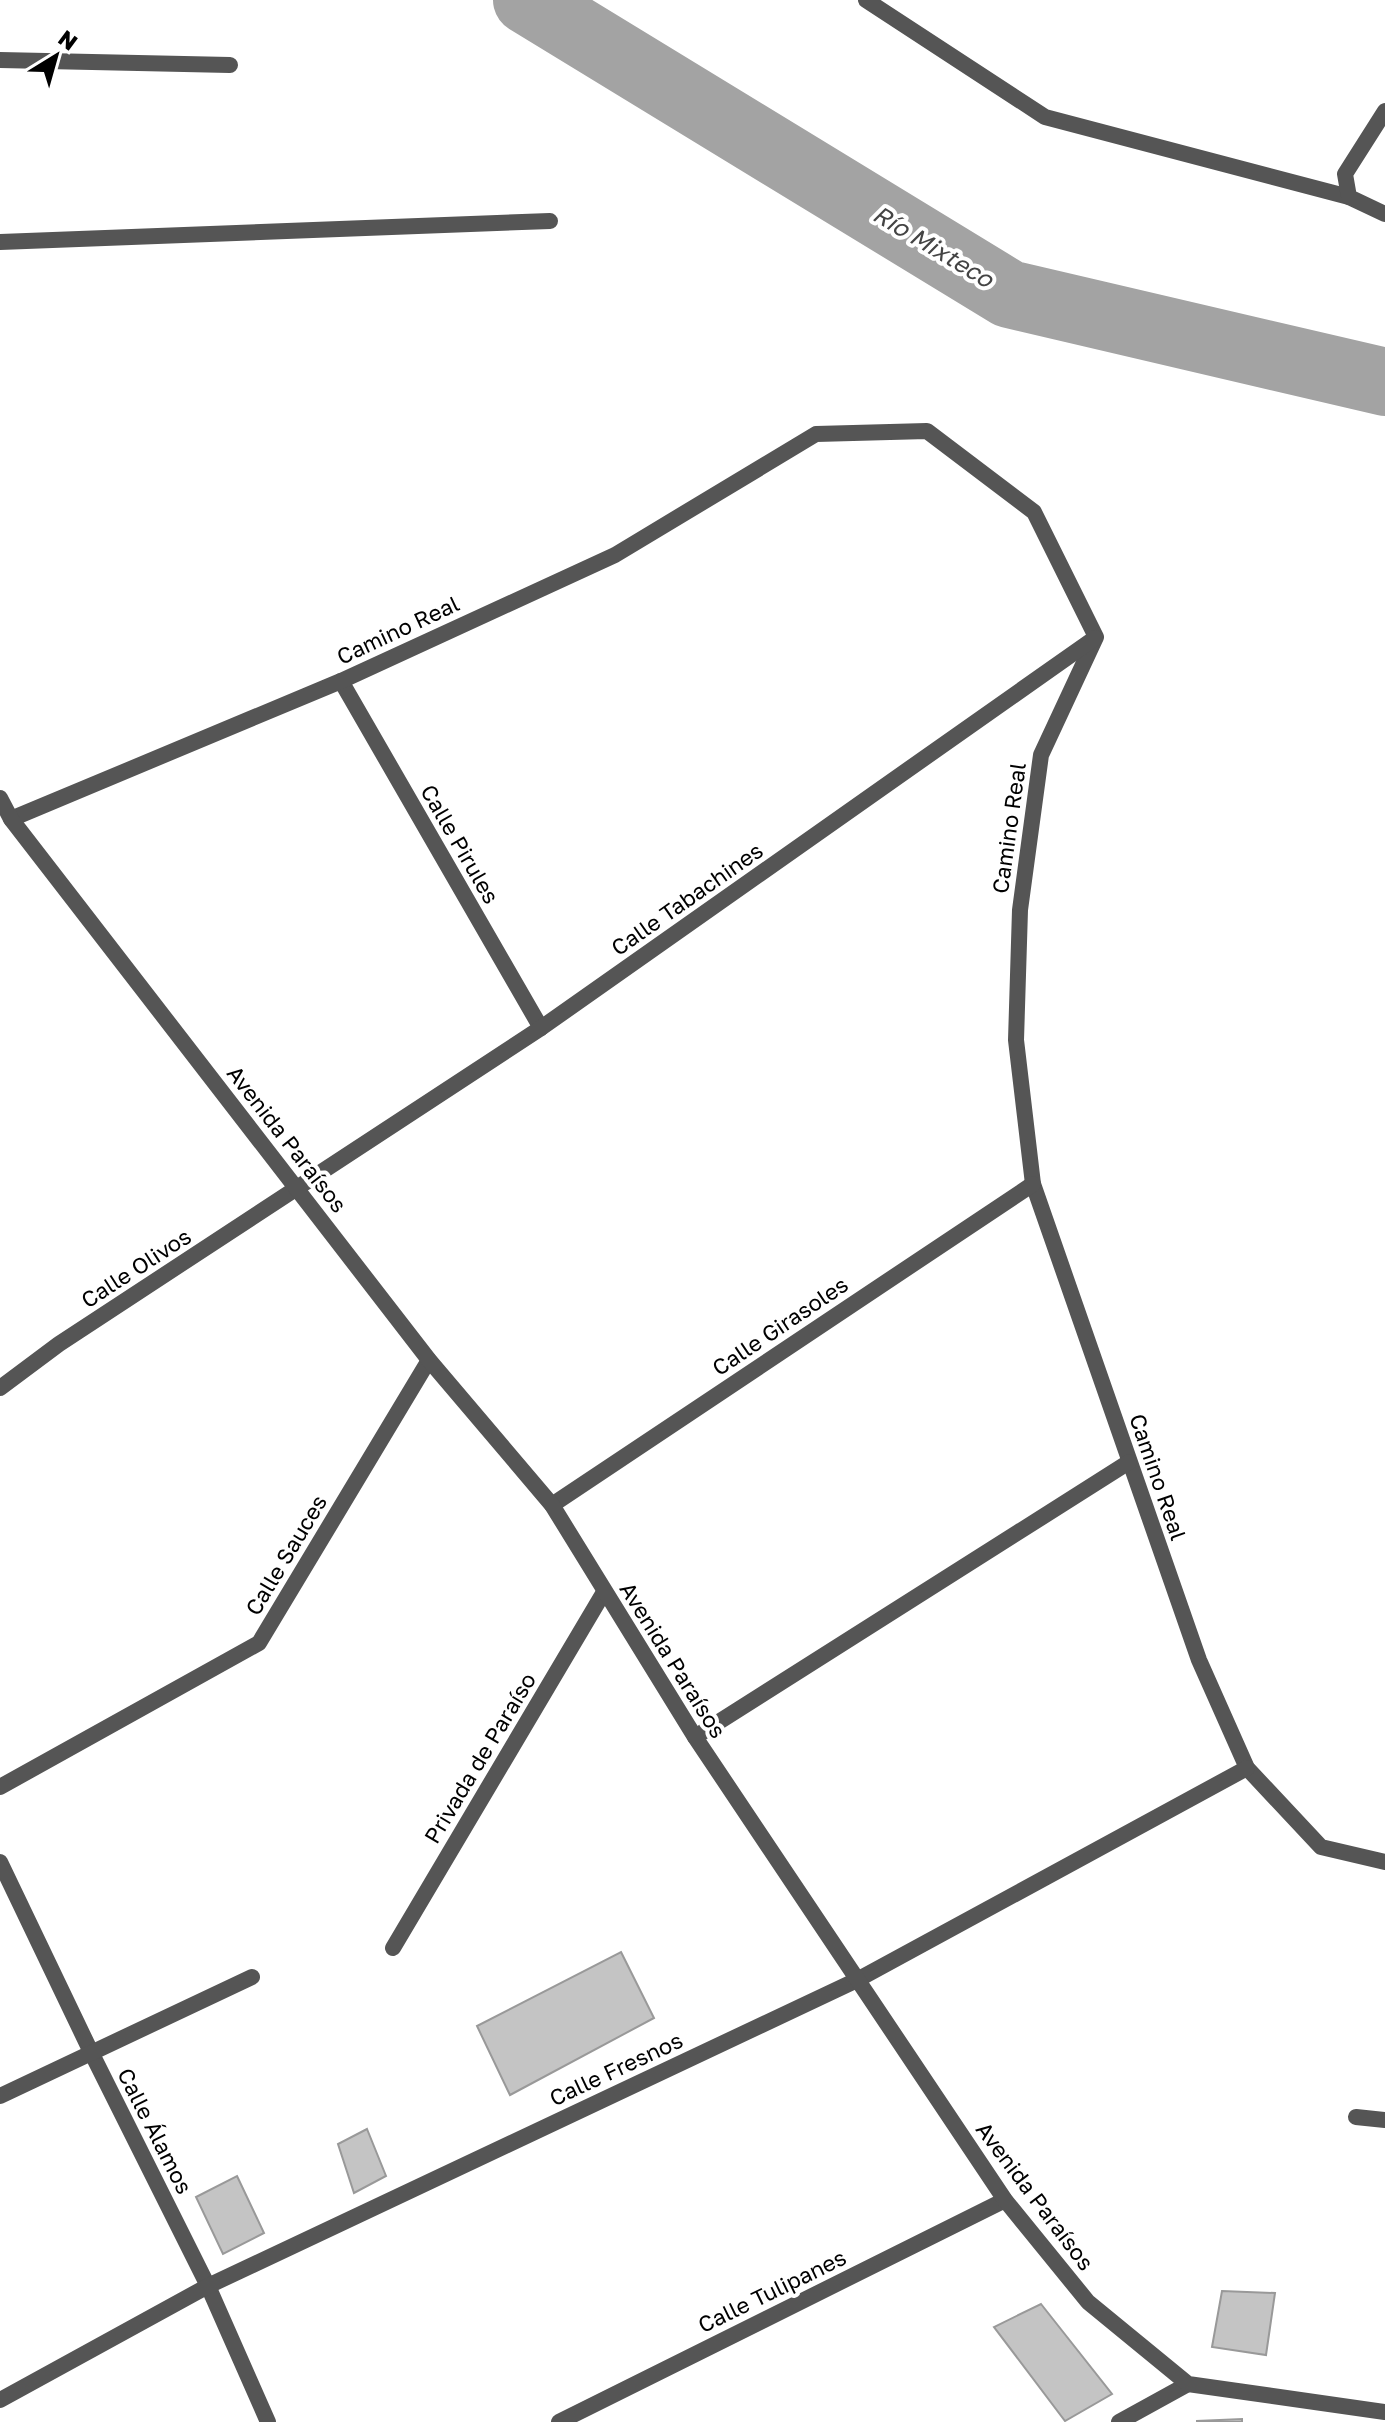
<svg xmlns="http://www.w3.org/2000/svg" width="1385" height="2422" viewBox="0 0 1385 2422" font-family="'Golos Text',sans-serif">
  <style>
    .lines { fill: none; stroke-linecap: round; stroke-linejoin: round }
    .river { stroke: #a3a3a3; stroke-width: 68 }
    .building { fill: #c4c4c4; stroke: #999; stroke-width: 2 }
    .minor { stroke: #555; stroke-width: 16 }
    .tertiary { stroke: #555; stroke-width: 16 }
    .labels { text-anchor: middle; stroke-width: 8; stroke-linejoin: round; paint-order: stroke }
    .street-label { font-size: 22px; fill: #000; stroke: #fff }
    .water-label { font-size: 24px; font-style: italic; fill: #444; stroke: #fff }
  </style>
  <rect width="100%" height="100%" fill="#fff"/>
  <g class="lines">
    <!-- river -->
    <path class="river" d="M527 0 1009 294 1385 382"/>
  </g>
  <!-- building -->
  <g class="building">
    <path d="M621 1952 654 2018 510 2095 477 2026Z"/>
    <path d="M367 2129 386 2176 354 2193 338 2144Z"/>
    <path d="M237 2176 264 2233 223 2254 196 2197Z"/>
    <path d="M1222 2291 1275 2293 1266 2355 1212 2347Z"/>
    <path d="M1041 2304 1112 2394 1065 2421 994 2327Z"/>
    <path d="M1242 2419V2422H1197V2421Z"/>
  </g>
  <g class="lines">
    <!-- minor -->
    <g class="minor">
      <path d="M866 0 1045 117 1349 197"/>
      <path d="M0 60 230 65"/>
      <path d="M1385 111 1345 174 1349 197 1385 214"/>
      <path d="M0 242 550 221"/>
      <path d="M341 681 541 1028"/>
      <path d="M11 819 341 681 615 555 816 434 927 431 1034 512 1096 637 1041 755 1020 910 1016 1040 1033 1184 1199 1660 1247 1768 1321 1847 1385 1862"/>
      <path d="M0 1388 59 1344 541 1028 1095 638"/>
      <path d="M552 1505 1033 1184"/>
      <path d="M695 1737 1129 1462"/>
      <path d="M0 1787 259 1643 429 1360"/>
      <path d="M0 1862 91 2052 208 2286 268 2422"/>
      <path d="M393 1948 604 1592"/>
      <path d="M0 2096 252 1977"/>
      <path d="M1356 2117 1385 2120"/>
      <path d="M0 2400 208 2286 857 1980 1247 1768"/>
      <path d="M559 2422 1005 2200"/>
      <path d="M1119 2422 1188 2384"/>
    </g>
    <!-- tertiary -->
    <path class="tertiary" d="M0 798 11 819 429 1360 552 1505 695 1737 1005 2200 1088 2302 1188 2384 1385 2412"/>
  </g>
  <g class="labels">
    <!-- street labels -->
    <g class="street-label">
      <text transform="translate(398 630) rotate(-25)" y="8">Camino Real</text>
      <text transform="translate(1009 828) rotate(-82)" y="8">Camino Real</text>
      <text transform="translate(460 844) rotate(60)" y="8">Calle Pirules</text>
      <text transform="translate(687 899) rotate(-35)" y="8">Calle Tabachines</text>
      <text transform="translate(287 1139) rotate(52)" y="8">Avenida Paraísos</text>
      <text transform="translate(136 1268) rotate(-33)" y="8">Calle Olivos</text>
      <text transform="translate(780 1326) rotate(-34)" y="8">Calle Girasoles</text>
      <text transform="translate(1158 1477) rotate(71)" y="8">Camino Real</text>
      <text transform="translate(286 1555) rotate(-59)" y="8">Calle Sauces</text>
      <text transform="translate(673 1660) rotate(58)" y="8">Avenida Paraísos</text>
      <text transform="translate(480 1758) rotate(-59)" y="8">Privada de Paraíso</text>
      <text transform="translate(616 2069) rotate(-25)" y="8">Calle Fresnos</text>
      <text transform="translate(155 2131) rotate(63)" y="8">Calle Álamos</text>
      <text transform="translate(1035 2196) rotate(53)" y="8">Avenida Paraísos</text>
      <text transform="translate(772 2291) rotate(-26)" y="8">Calle Tulipanes</text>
    </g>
    <!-- water labels -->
    <g class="water-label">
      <text transform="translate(933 247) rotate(31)" y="8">Río Mixteco</text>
    </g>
  </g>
  <!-- north arrow -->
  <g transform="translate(56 56) rotate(37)" stroke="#ffffff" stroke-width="6" paint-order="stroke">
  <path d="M0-6L14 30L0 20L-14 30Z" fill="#000000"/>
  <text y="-12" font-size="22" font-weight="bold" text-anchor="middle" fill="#000000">N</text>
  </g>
</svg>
